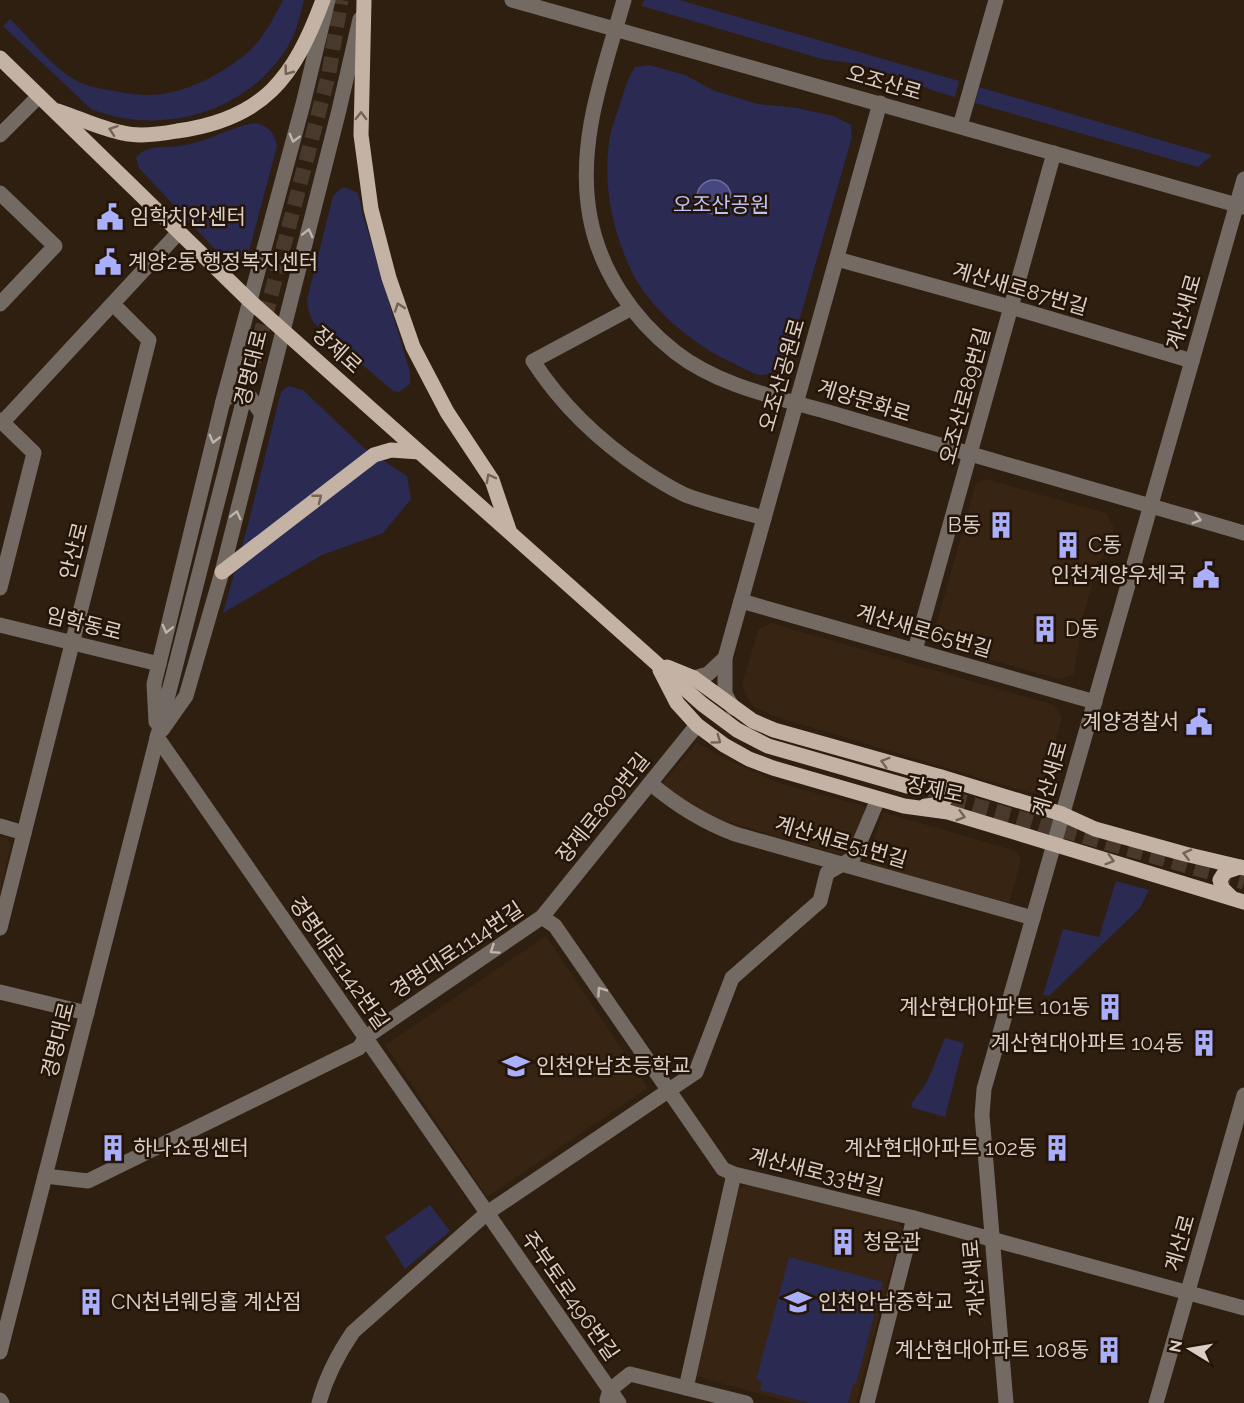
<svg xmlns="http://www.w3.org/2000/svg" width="1244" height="1403" viewBox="0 0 1244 1403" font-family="Raleway,'Noto Sans KR',sans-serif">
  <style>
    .built { fill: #382412 }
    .green { fill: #2a2a53 }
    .water { fill: #454682; stroke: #726f97; stroke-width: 1.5 }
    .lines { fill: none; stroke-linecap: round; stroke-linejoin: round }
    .minor-tunnel { stroke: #48392c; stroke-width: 15; stroke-dasharray: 15 8; stroke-linecap: butt }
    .major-tunnel { stroke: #48392c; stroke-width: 15; stroke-dasharray: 15 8; stroke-linecap: butt }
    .minor { stroke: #726a63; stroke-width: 15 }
    .major { stroke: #c4b3a5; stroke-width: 15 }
    .oneway { stroke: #746456 }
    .oneway2 { stroke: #c0b6ae }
    .labels { text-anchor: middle; stroke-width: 5; stroke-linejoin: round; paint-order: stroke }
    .street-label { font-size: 21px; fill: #dacfc7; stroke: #241508 }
    .park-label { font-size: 21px; fill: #bbc0f6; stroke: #241508 }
    .poi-label { font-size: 21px; fill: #dacfc7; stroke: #241508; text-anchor: start }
  </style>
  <rect width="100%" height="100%" fill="#2e1f11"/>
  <!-- built -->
  <g class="built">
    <path d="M985 479 1106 513 1114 528 1108 548 1097 566 1082 621 1073 675 1059 679 941 646 934 633 976 483Z"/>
    <path d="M771 623 1054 705 1062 717 1044 786 1033 793 1020 790 777 717 754 707 747 697 742 685 758 630Z"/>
    <path d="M697 742 721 757 782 784 864 806 865 811 848 851 840 855 712 817 661 785Z"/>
    <path d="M883 812 1016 851 1021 860 1009 903 865 864Z"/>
    <path d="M0 836 7 838 11 846 0 890Z"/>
    <path d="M546 936 648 1088 487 1197 385 1045Z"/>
    <path d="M748 1185 897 1220 902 1228 856 1403H793L696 1376 739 1188Z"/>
  </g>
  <!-- green -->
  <g class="green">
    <path d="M283 0H304C300 16 296 34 287 48 246 113 161 137 91 109L3 26 10 19C30 38 53 68 77 81 86 86 98 88 108 90 125 93 144 97 162 94 190 91 226 71 247 53 264 38 273 19 283 0Z"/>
    <path d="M644 0H680L959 81 955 97 931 90 910 80 858 64 822 59 642 6Z"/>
    <path d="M649 65 685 75 715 91 758 104 797 108 834 116 851 125 852 137 789 356C782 365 773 375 760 375 753 374 745 369 739 366 699 349 653 313 633 274 612 232 602 183 610 136 612 127 615 118 618 110 623 95 626 81 635 67Z"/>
    <path d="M979 87 1212 155 1198 167 975 103Z"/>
    <path d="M255 123C269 126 274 132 277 146L248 255 225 260 139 168 136 158C146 144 163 148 179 146 206 143 229 127 255 123Z"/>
    <path d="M345 187 358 193 362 212 410 372V384L399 392 393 391 313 322 309 312 307 300 333 196 339 190Z"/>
    <path d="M288 386 303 390 364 448 407 476 411 499 383 533 322 555 223 613 249 521 281 392Z"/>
    <path d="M1116 881 1149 890 1140 908 1049 996 1043 995 1063 929 1099 937Z"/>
    <path d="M945 1038 964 1043 945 1117 913 1108 911 1104 927 1082Z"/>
    <path d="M430 1205 450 1231 405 1269 385 1237Z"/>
    <path d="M789 1257 883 1282 856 1384H853L848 1403H809L760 1390 762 1382 756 1380Z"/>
  </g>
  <!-- water -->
  <circle class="water" cx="714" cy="197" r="17"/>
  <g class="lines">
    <!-- minor-tunnel -->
    <path class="minor-tunnel" d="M242 406 329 73 341 0"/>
    <!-- major-tunnel -->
    <path class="major-tunnel" d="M907 786 1244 882"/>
    <!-- minor -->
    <g class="minor">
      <path d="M512 0 1244 207"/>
      <path d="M624 0C604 70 576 143 590 217 600 271 633 319 675 352 724 390 788 399 845 417 978 457 1111 494 1244 533"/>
      <path d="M960 126 996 0"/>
      <path d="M0 135 39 96"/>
      <path d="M0 193 55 246 0 304"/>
      <path d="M837 259 1028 312 1192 361"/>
      <path d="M630 309 533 361C562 406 599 441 644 471 658 480 673 490 688 496 713 505 739 511 764 518"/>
      <path d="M223 401 232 394 250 397 261 413"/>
      <path d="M0 420 34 453 0 588"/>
      <path d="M2 423 179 232"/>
      <path d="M741 601 1095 702"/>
      <path d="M0 625 159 664"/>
      <path d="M915 650 1054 153"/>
      <path d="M694 678 708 674 725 658"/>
      <path d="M733 708 725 694V658L880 103"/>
      <path d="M156 722 154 684 223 401 303 104 328 0"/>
      <path d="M162 730 186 696 222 572 339 110 360 19"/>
      <path d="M157 737 619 1403"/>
      <path d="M650 783C676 805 703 822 735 834L1033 918"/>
      <path d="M0 826 24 833"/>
      <path d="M542 917 555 926 723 1169 734 1174 914 1218 1244 1308"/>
      <path d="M0 928 149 340 113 304"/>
      <path d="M0 992 87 1013"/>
      <path d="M45 1176 88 1181 359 1048 366 1037 542 917 697 725"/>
      <path d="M0 1352 242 406"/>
      <path d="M686 1388 734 1174"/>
      <path d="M0 1400 2 1403"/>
      <path d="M607 1400 610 1390 630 1374 746 1403"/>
      <path d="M319 1403C326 1377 338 1354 353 1332L487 1213 696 1072 732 978 820 901 827 873 853 858 878 799"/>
      <path d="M867 1403 914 1218"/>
      <path d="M1006 1403 982 1115 984 1089 1244 179"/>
      <path d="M1156 1403 1244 1095"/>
    </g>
    <!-- major -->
    <g class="major">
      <path d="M364 1 361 135 371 209 389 278 413 347 447 412 492 480 509 530"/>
      <path d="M0 58 250 301 702 704 737 730 768 746 907 786"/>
      <path d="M58 111C79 118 101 129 123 133 139 137 161 134 177 131 264 119 294 78 323 0"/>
      <path d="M222 572 374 455 391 450 419 452"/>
      <path d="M667 667 694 678 753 721 774 730 941 777 1062 814 1095 829 1185 854 1244 868"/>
      <path d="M660 670 677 703 697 725 724 745 749 759 773 768 904 806 948 812 1244 902"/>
      <path d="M925 806C947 805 953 796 941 777"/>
      <path d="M1232 898 1222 888 1220 880 1225 872 1240 867"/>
    </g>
  </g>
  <!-- one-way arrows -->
  <defs><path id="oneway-chevron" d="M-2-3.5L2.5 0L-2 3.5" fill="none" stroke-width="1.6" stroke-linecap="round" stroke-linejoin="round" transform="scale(1.5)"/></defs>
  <g class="oneway">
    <use href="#oneway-chevron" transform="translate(288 71) rotate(127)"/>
    <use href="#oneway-chevron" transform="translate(361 116) rotate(-89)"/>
    <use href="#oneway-chevron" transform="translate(113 130) rotate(-161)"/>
    <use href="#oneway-chevron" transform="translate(399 307) rotate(-109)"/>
    <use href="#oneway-chevron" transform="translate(490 478) rotate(-118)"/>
    <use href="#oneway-chevron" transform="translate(318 498) rotate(-38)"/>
    <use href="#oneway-chevron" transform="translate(717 740) rotate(36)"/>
    <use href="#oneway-chevron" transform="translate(885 762) rotate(-164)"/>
    <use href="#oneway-chevron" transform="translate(961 816) rotate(16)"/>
    <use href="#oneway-chevron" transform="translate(1187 854) rotate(-166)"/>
    <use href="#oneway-chevron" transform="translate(1110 860) rotate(16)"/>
  </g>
  <g class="oneway2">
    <use href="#oneway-chevron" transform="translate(294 138) rotate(105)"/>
    <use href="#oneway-chevron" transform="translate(308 233) rotate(-76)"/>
    <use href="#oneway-chevron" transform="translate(214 439) rotate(104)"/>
    <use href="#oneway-chevron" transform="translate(236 515) rotate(-76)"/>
    <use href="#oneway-chevron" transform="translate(1197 519) rotate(16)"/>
    <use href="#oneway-chevron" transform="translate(167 629) rotate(104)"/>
    <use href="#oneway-chevron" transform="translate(494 950) rotate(146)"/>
    <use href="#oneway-chevron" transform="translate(601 991) rotate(-125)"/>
  </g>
  <!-- icons -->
  <defs>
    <symbol id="civic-bare" viewBox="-9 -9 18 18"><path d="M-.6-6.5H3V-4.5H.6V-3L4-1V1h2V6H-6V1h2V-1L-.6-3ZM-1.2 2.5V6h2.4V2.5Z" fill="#aaaffb" stroke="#241508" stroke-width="2.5" paint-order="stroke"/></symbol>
    <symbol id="building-bare" viewBox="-9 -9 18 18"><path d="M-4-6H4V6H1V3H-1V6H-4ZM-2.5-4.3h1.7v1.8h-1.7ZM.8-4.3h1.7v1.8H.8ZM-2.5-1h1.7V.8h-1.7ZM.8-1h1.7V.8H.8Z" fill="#aaaffb" stroke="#241508" stroke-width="2.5" paint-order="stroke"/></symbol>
    <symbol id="school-bare" viewBox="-9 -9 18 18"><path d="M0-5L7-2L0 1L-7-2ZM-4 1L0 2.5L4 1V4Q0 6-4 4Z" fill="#aaaffb" stroke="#241508" stroke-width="2.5" paint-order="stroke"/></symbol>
  </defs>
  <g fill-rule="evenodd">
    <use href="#civic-bare" x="91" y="198" width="38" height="38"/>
    <use href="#civic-bare" x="89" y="243" width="38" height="38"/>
    <use href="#building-bare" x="982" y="506" width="38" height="38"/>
    <use href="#building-bare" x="1049" y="526" width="38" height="38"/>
    <use href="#civic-bare" x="1187" y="556" width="38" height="38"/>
    <use href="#building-bare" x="1026" y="610" width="38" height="38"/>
    <use href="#civic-bare" x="1180" y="703" width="38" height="38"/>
    <use href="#building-bare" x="1091" y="988" width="38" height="38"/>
    <use href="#building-bare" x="1185" y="1024" width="38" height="38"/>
    <use href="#school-bare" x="497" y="1047" width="38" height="38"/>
    <use href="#building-bare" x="94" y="1129" width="38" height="38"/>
    <use href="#building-bare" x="1038" y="1129" width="38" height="38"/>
    <use href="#building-bare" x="824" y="1223" width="38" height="38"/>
    <use href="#building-bare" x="72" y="1283" width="38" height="38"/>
    <use href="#school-bare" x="779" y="1283" width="38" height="38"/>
    <use href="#building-bare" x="1090" y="1331" width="38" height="38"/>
  </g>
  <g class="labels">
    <!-- street labels -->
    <g class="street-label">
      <text transform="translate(884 83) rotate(16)" y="7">오조산로</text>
      <text transform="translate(1020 289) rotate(16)" y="7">계산새로87번길</text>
      <text transform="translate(1184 312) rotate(-74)" y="7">계산새로</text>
      <text transform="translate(337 350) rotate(42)" y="7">장제로</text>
      <text transform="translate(251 368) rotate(-76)" y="7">경명대로</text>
      <text transform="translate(782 375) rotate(-74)" y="7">오조산공원로</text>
      <text transform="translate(965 396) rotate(-75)" y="7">오조산로89번길</text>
      <text transform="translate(864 401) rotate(17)" y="7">계양문화로</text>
      <text transform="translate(74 551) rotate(-76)" y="7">안산로</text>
      <text transform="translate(84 624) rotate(14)" y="7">임학동로</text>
      <text transform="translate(924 631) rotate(16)" y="7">계산새로65번길</text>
      <text transform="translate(1050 779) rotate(-74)" y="7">계산새로</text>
      <text transform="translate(935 790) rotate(12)" y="7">장제로</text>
      <text transform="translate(603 808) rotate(-51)" y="7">장제로809번길</text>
      <text transform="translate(841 842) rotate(16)" y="7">계산새로51번길</text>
      <text transform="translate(457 950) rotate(-34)" y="7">경명대로1114번길</text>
      <text transform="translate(339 963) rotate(55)" y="7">경명대로1142번길</text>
      <text transform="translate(58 1040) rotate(-76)" y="7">경명대로</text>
      <text transform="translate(816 1172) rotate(14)" y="7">계산새로33번길</text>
      <text transform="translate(1180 1243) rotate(-74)" y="7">계산로</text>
      <text transform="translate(974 1278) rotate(-95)" y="7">계산새로</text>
      <text transform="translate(570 1296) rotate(55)" y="7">주부토로496번길</text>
    </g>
    <!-- park labels -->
    <g class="park-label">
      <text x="721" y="212">오조산공원</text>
    </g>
    <!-- poi labels -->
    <g class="poi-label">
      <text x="130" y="224">임학치안센터</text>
      <text x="128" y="269">계양2동 행정복지센터</text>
      <text x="981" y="532" text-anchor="end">B동</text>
      <text x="1088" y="552">C동</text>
      <text x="1186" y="582" text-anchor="end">인천계양우체국</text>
      <text x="1065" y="636">D동</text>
      <text x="1179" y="729" text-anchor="end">계양경찰서</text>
      <text x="1090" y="1014" text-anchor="end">계산현대아파트 101동</text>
      <text x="1184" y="1050" text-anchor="end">계산현대아파트 104동</text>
      <text x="536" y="1073">인천안남초등학교</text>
      <text x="133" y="1155">하나쇼핑센터</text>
      <text x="1037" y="1155" text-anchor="end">계산현대아파트 102동</text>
      <text x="863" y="1249">청운관</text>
      <text x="111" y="1309">CN천년웨딩홀 계산점</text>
      <text x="818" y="1309">인천안남중학교</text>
      <text x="1089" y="1357" text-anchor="end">계산현대아파트 108동</text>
    </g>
  </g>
  <!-- north arrow -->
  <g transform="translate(1190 1349) rotate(281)" stroke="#241508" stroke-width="4.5" paint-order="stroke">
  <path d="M0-4.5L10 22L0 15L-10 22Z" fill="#dacfc7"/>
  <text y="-9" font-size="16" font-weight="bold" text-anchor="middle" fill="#dacfc7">N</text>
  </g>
</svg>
